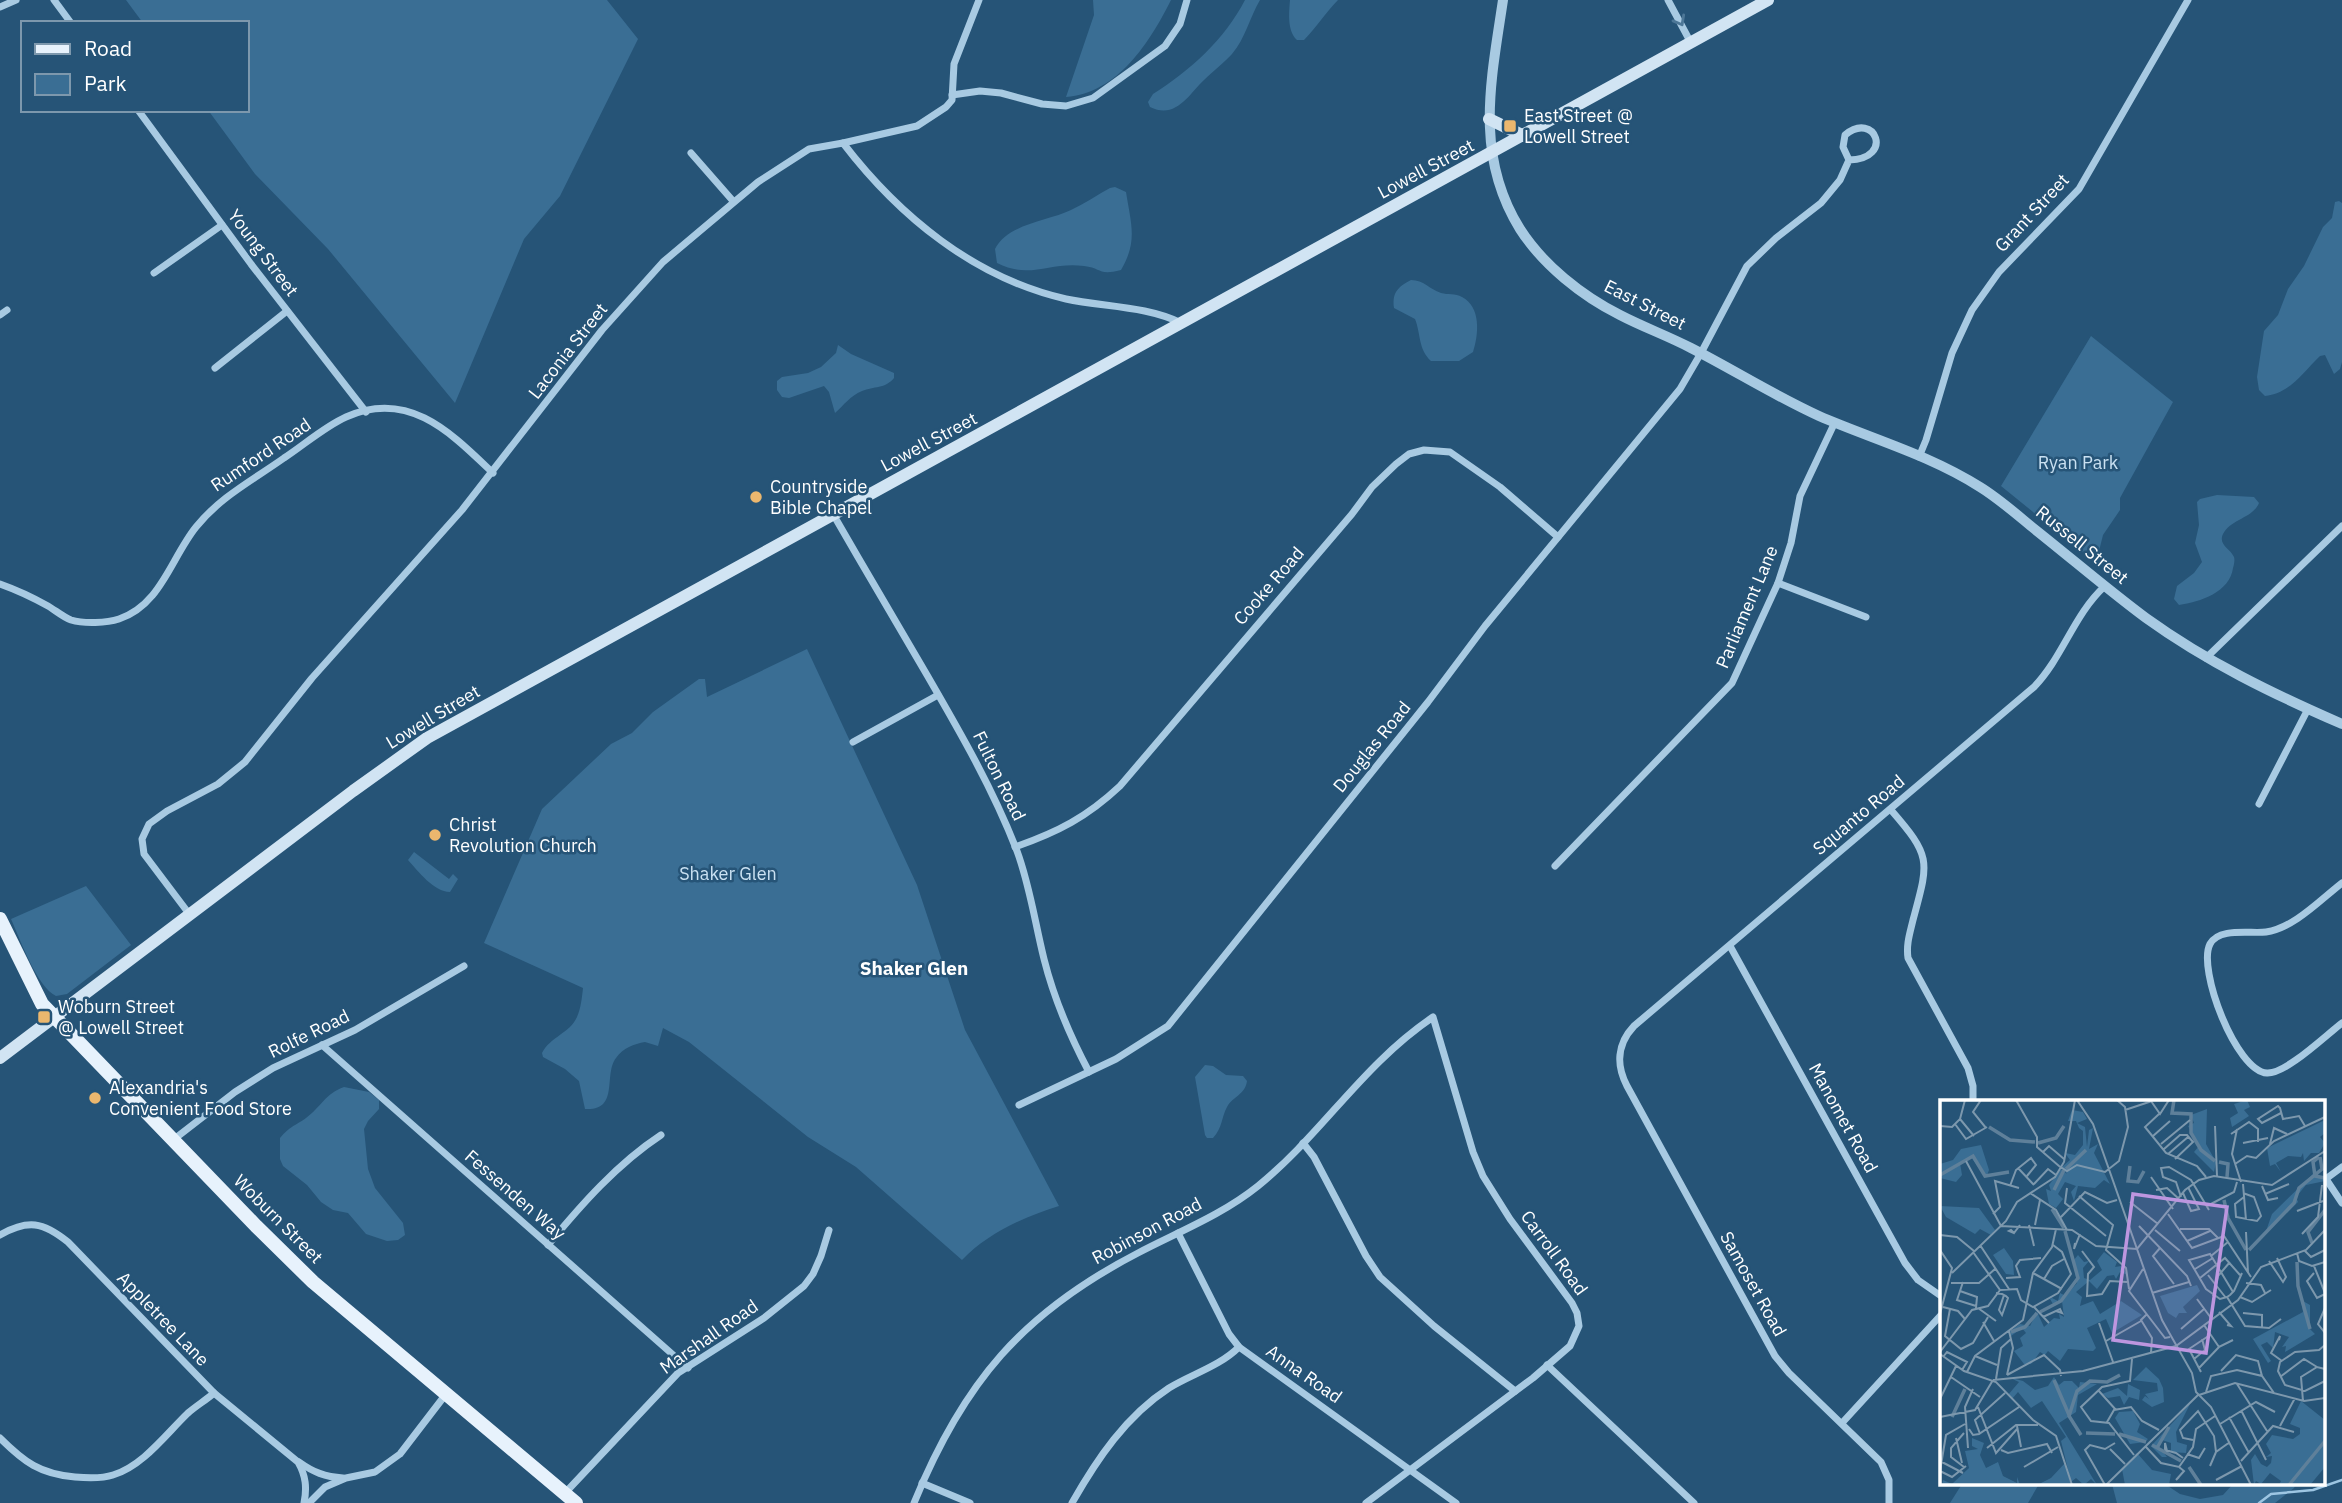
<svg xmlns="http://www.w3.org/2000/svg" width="2342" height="1503" viewBox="0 0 2342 1503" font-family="'IBM Plex Sans',sans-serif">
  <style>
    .green { fill: #3a6e94 }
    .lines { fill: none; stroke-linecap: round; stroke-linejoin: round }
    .stream { stroke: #9dc6e3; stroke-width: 2.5 }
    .minor { stroke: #a8cae2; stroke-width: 7 }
    .tertiary { stroke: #a8cae2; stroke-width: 10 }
    .secondary { stroke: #d1e4f3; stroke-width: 12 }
    .primary { stroke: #e7f2fc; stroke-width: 14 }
    .oneway { stroke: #4d7797 }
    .poi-dot { fill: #ebb76e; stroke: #265477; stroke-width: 2.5 }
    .labels { text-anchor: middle; stroke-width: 5; stroke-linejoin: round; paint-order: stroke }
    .poi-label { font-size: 18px; fill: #fff; stroke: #265477; text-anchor: start }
    .street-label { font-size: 18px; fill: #fff; stroke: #265477 }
    .park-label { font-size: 18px; fill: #cae1f2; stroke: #265477 }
    .neighbourhood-label { font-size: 19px; font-weight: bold; fill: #fff; stroke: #265477 }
    .inset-river { fill: none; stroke: #5f809a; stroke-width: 3.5 }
    .inset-road { fill: none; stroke: #7d98ad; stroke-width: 2 }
    .view { fill: #bd96df; fill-opacity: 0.15; stroke: #bd96df; stroke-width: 3.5 }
    .inset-edge { fill: none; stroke: #fff; stroke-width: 3.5 }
  </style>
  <rect width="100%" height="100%" fill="#265477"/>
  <!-- green -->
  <g class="green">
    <path d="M126 0H607L638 39 560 196 524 239 455 403 328 249 255 174 208 110H247V23H143Z"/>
    <path d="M1093 0H1171C1150 42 1118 93 1066 97L1094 15Z"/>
    <path d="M1245 0H1260C1250 17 1245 39 1232 54 1224 63 1213 71 1204 80 1189 94 1176 120 1150 107L1148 102 1153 94C1191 70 1224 40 1245 0Z"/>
    <path d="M1290 0H1338C1325 13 1317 27 1304 40H1297C1287 31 1289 13 1290 0Z"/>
    <path d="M1115 187 1126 192C1131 224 1138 241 1121 270 1098 276 1102 268 1084 266 1051 261 1030 280 997 263L995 249C1007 224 1048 221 1071 210 1084 204 1097 195 1110 188Z"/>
    <path d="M2339 201 2342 203V362L2340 369 2334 374 2325 355 2320 356C2303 372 2291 393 2265 396L2259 390 2257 377 2264 331 2278 315 2288 289 2304 266 2323 227 2332 218 2335 202Z"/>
    <path d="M1411 280C1424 280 1429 289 1441 293 1448 295 1455 293 1462 297 1481 307 1479 334 1473 352L1459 361H1431C1418 349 1421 334 1415 319L1394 308C1392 292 1398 287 1411 280Z"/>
    <path d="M2091 336 2173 402 2120 498V510L2103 535 2096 563 2001 486Z"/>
    <path d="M838 345 851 354 894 373V378C885 389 874 386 862 391 850 396 844 405 835 413L829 392 824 386 789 398 782 397 777 390V381L782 377 808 373 821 367 836 353Z"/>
    <path d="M2217 495 2254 497 2259 503C2253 518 2231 519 2223 534 2218 545 2230 548 2234 557 2235 560 2234 565 2233 568 2230 592 2200 602 2179 605L2174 599 2177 586 2194 573 2202 562 2195 543 2199 525 2197 502 2200 499Z"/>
    <path d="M807 649 917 885 965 1030 1059 1206C1024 1217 988 1233 962 1260L856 1167 808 1137 689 1042 663 1028 658 1046 645 1042C634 1044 623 1048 616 1058 603 1075 620 1111 585 1109L579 1081 565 1069 543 1057 542 1053C550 1037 570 1033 577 1017 581 1008 582 997 583 988L484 943 542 809 611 744 632 733 653 712 699 679H705L707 697Z"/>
    <path d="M414 852 449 879 453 874 458 879 450 892C434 892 418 871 408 860Z"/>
    <path d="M86 886 131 945 67 994 56 996C37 987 20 939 11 919Z"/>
    <path d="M1205 1065 1213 1066 1226 1075 1243 1076 1247 1081C1245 1095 1233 1096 1227 1107 1221 1118 1223 1127 1213 1138H1207L1205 1135 1195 1077Z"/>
    <path d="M344 1087 369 1092 379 1100V1109L368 1121 364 1129 368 1169 375 1188 403 1223 405 1235 398 1240 387 1241 366 1234 348 1213 333 1210 321 1202 307 1185 283 1166 280 1159V1138C290 1126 295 1126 306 1118 320 1108 326 1093 344 1087Z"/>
    <path d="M1962 1484H2039L2028 1503H1950Z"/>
    <path d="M2112 1484H2165L2180 1494 2200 1499 2223 1495 2233 1484H2296L2294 1488 2275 1503H2117Z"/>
  </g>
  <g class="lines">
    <!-- stream -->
    <path class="stream" d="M2259 1503 2271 1494 2313 1490 2342 1480"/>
    <!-- minor -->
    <g class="minor">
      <path d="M54 0 71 23"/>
      <path d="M1668 0 1691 43"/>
      <path d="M0 7 16 0"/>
      <path d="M952 95 980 91 1001 93 1042 104 1066 106 1093 98 1165 46 1180 24 1187 0"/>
      <path d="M138 110 251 264 366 412"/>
      <path d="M843 143 917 126 946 107 952 100 954 64 979 0"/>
      <path d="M691 153 733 201"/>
      <path d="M154 273 222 225"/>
      <path d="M0 315 7 310"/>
      <path d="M215 368 287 311"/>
      <path d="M1919 457 1926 440 1952 353 1972 310 1999 272 2079 189 2188 0"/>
      <path d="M833 514C864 568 896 622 927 675 960 732 993 789 1017 851 1030 886 1035 923 1044 959 1054 999 1070 1036 1089 1072"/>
      <path d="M1778 583 1866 617"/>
      <path d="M0 584C17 590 32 597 48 606 55 610 63 617 71 620 84 624 107 623 119 619 161 605 171 558 196 527 220 497 253 480 284 458 304 445 324 427 346 417 409 389 451 433 493 473"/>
      <path d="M2206 658 2342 526"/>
      <path d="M853 742 938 695"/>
      <path d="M2259 804 2308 709"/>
      <path d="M1891 810C1932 857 1929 861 1913 920 1910 933 1906 944 1908 958L1968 1068 1973 1086V1102"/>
      <path d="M1015 847C1058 832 1087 817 1120 786L1352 514 1372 487 1396 464 1409 454 1424 450 1450 452 1500 487 1558 537"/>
      <path d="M1555 866 1732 683 1778 583 1791 543 1800 496 1835 422"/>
      <path d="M2342 883C2320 900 2294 928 2266 932 2251 934 2219 927 2210 944 2197 969 2236 1071 2267 1073 2286 1074 2326 1035 2342 1023"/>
      <path d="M190 915 144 854 142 839 149 824 167 811 218 784 245 762 312 678 462 510 602 330 663 262 758 182 809 149 843 143C899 216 974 278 1066 299 1104 307 1147 306 1181 323"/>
      <path d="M1730 946 1905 1263 1918 1280 1941 1296"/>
      <path d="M322 1045 688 1368"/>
      <path d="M1019 1105 1116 1059 1168 1026 1428 702 1485 626 1680 389 1701 353 1747 266 1776 238 1821 203 1840 180 1849 160C1895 159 1875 110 1845 135L1843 147 1849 160"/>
      <path d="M173 1140 235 1092 273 1068 355 1030 464 966"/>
      <path d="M1303 1143 1314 1157 1366 1256 1380 1277 1434 1326 1515 1391"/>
      <path d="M2326 1179 2342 1203"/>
      <path d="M2323 1181 2342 1167"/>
      <path d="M1178 1233 1229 1334 1239 1347 1456 1503"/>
      <path d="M0 1235C28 1219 43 1222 68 1242L214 1393 298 1462C306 1476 307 1488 304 1503"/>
      <path d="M548 1245C581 1205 617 1164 661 1135"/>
      <path d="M1547 1365 1694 1503"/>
      <path d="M1842 1423 1941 1315"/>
      <path d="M0 1438C24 1462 40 1474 75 1477 87 1478 101 1479 113 1475 143 1466 166 1434 188 1413 196 1406 206 1400 214 1393"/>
      <path d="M299 1462C313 1472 325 1477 343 1478"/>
      <path d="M922 1483 970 1503"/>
      <path d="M565 1493 678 1373 764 1318 804 1286 813 1274 821 1256 829 1230"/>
      <path d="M309 1503 325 1487 346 1478 375 1472 400 1454 446 1394"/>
      <path d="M914 1503C963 1383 1022 1313 1138 1253 1178 1232 1222 1215 1258 1186 1322 1134 1362 1065 1433 1017L1473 1152 1483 1176 1510 1219 1572 1303 1577 1313 1579 1326 1570 1346 1533 1378 1366 1503"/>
      <path d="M1072 1503C1097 1459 1126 1416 1169 1388 1192 1374 1220 1366 1239 1347"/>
      <path d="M1889 1503V1480L1881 1462 1789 1373 1775 1356 1627 1086C1616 1065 1617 1044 1634 1026L2034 687C2063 657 2074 614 2105 586"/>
    </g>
    <!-- tertiary -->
    <path class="tertiary" d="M1503 0C1491 81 1474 155 1520 229 1543 265 1582 296 1620 315 1643 327 1668 336 1691 348 1734 370 1775 396 1819 416 1872 439 1930 455 1980 487 1998 498 2015 513 2032 527 2070 557 2107 589 2146 618 2207 662 2273 694 2342 724"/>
    <!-- secondary -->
    <g class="secondary">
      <path d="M1489 119 1524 136"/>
      <path d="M0 1058 353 791 427 738 1768 0"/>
    </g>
    <!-- primary -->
    <path class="primary" d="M0 919 42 1004 256 1226 313 1282 576 1503"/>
  </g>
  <!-- one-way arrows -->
  <defs><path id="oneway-chevron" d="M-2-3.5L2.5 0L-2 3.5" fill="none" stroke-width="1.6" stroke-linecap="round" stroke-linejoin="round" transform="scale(1.75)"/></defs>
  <use class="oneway" href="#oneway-chevron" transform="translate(1680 21) rotate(61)"/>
  <!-- markers -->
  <g class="poi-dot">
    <rect x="1503" y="119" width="14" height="14" rx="3.5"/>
    <circle cx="756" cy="497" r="7"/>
    <circle cx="435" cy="835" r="7"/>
    <rect x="37" y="1010" width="14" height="14" rx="3.5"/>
    <circle cx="95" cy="1098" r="7"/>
  </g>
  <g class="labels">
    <!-- poi labels -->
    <g class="poi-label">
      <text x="1524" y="122">East Street @<tspan x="1524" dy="21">Lowell Street</tspan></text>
      <text x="770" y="493">Countryside<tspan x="770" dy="21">Bible Chapel</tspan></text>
      <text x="449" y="831">Christ<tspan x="449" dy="21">Revolution Church</tspan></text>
      <text x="58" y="1013">Woburn Street<tspan x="58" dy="21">@ Lowell Street</tspan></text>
      <text x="109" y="1094">Alexandria's<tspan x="109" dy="21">Convenient Food Store</tspan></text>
    </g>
    <!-- street labels -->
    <g class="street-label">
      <text transform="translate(1426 169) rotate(-28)" y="6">Lowell Street</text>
      <text transform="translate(2032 213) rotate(-47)" y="6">Grant Street</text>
      <text transform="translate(263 253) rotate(53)" y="6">Young Street</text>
      <text transform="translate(1645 305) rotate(27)" y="6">East Street</text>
      <text transform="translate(568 351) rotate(-52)" y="6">Laconia Street</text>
      <text transform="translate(929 442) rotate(-28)" y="6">Lowell Street</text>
      <text transform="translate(261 455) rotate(-34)" y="6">Rumford Road</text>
      <text transform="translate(2082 545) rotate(39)" y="6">Russell Street</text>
      <text transform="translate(1269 586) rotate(-49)" y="6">Cooke Road</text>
      <text transform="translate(1747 607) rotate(-67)" y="6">Parliament Lane</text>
      <text transform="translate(433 717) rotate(-31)" y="6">Lowell Street</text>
      <text transform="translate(1372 747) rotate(-51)" y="6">Douglas Road</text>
      <text transform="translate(999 776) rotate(64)" y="6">Fulton Road</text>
      <text transform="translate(1859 815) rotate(-40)" y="6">Squanto Road</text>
      <text transform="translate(309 1034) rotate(-26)" y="6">Rolfe Road</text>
      <text transform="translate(1843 1118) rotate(61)" y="6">Manomet Road</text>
      <text transform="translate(515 1195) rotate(41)" y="6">Fessenden Way</text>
      <text transform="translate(278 1219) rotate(45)" y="6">Woburn Street</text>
      <text transform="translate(1147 1231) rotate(-28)" y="6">Robinson Road</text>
      <text transform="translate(1554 1253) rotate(54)" y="6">Carroll Road</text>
      <text transform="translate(1753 1284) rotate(61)" y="6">Samoset Road</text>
      <text transform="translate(163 1319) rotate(46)" y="6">Appletree Lane</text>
      <text transform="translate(709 1337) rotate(-35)" y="6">Marshall Road</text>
      <text transform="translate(1304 1374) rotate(35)" y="6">Anna Road</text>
    </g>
    <!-- park labels -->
    <g class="park-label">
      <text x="2078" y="469">Ryan Park</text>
      <text x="728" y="880">Shaker Glen</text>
    </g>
    <!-- neighbourhood labels -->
    <g class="neighbourhood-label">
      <text x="914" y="975">Shaker Glen</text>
    </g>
  </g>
  <!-- overview -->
  <g transform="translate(1940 1100)">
    <rect width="385" height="385" fill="#265477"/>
    <path d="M307 0 310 7 304 10 309 16 292 27 290 18 298 13 294 4ZM267 9 266 44 276 62 274 72 254 52 259 46 248 26 254 23 251 15ZM132 10 143 12 147 19 137 23 145 27 147 47 149 30 153 28 149 49 158 44 154 53 170 84 164 80 155 88 138 86 134 101 131 92 136 86 125 82 118 94 123 99 116 108 109 104 106 89 111 91 109 85 121 69 127 74 122 67 130 60 125 53 135 55 143 45V31L139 28 136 21H128ZM385 20V33L380 37 385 43 379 53H371L364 61 363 53 361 57 348 56 336 63 341 72 335 64 330 66 327 48ZM41 45 49 70 46 78 31 57 20 63 22 75 16 82 0 78V64L13 60 21 49ZM375 72 378 78 385 75V81L366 85 356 97 358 102 325 134 332 114ZM0 106 39 108 55 130 51 135 40 129 35 134 6 117ZM64 148 73 161 74 175 66 174 53 155ZM164 152 177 162 175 167 181 166 188 175 180 172 176 179 174 175 167 176 157 189 149 181 136 192 142 197 140 206 153 201 160 214 181 201 202 215 172 233 166 219 147 228 156 248 153 251 128 249 120 261 108 251 105 255 100 252 91 264H84L74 251 83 246 80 238 86 233 82 228 71 236 70 231 80 224 90 226 97 212 104 227 114 218 120 219 119 214 124 217 122 201 98 212 113 204 110 199 112 198 118 201 120 193 126 196 137 183 133 161 138 155 144 162 149 161 143 168 144 178 150 180 162 170 157 161ZM257 185 260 191 243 207 247 213H239L236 218 228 213 220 196ZM361 200 370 205V229L375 234 345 252 346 246 342 247 349 237 335 232 333 248 327 242 321 245 331 261 328 263 313 239 363 212ZM206 267 219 279 223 288 224 302 212 307 202 300 205 296 209 299 205 294 218 291 217 283 193 280ZM68 277 83 281 95 290 108 286 114 277 119 285 124 281H132L139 288 140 282 157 284 138 295 136 312 119 323 157 385 151 379 144 385 136 378 131 382 121 341 126 337 102 301 91 308 78 292 72 299 68 295 79 282ZM188 284 200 290 199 300 189 297 184 305 180 296 168 298 162 294 178 288 187 296ZM361 301 385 320V367L370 385H339L341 381 330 373 321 384 316 381 314 385 311 360 315 354 321 364 327 367 331 363 332 356 326 357 331 353 326 344 332 335 353 339 360 334V328L350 324ZM250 304 236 332 237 342 247 345 246 353 231 352V343L222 340 219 347 227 357H222L211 346ZM193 311 200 324 197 332 208 339 205 342 190 344 175 318 179 312ZM32 338 44 343 40 355 46 368 58 362 63 376 77 383V377L80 385H2L3 380 12 384 29 368 25 351 38 349 32 346ZM197 353 212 370 231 374 229 385H185L182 369ZM125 363 131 385H97L111 378Z" fill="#3a6e94"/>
    <path class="inset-river" d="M234 0 232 13 251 14V33L261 50 275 61M49 27 70 40 95 42M98 43 116 38 124 26M379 57 373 62 375 76 385 78M279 62 288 64 287 77M190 66 188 81 198 82 204 71M126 69 146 50M0 75 33 56 45 76 69 72M114 90 124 70M284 100 288 118 306 150M112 109 124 128M372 143 368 132 385 110M309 150 354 103 359 88 382 69 380 57M357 162 358 186 370 229M100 212 121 201 138 178 125 131M71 232 85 227 97 213M114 280 129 315M12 317 25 289M146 333 175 334M179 334 206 342M141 335 129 316 137 291 150 281 167 282 180 275M212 345 241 361M217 348 229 327M249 367 261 385M349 385 385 341"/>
    <path class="inset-road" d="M41 0 33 12 46 28M76 0 97 37V47L119 66 127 71 137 65 165 72 179 61 188 27 185 7 177 0M137 0 153 24 222 220 252 273 256 292 271 307 311 385M211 1 220 14 229 0M185 10 212 1M341 13 322 23 318 19 338 6 340 8 343 19 359 16 365 26M219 14 205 27 226 53 257 66 266 77M20 19 34 36M15 24 26 39 47 27M0 26 12 27 20 19 25 0M275 26 277 76M297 29 292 54 301 82M291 34 309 22 318 29V42M213 36 230 21M303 43 328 38M221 44 250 20M330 44 334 28 347 34M224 49 240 35H247L253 42 235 59M103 52 109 46 124 59M228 54 248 37M26 61 61 126 132 130 156 146 197 149 245 90 259 80 274 76 332 85 385 51M295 64 307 56 316 58 334 41 385 17M78 68 94 85M211 77 233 109M94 84 108 69 116 75M303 84 306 120M70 86 76 70 91 58 96 65 87 76M322 86 328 100 338 98M127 88 125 103 166 136M216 90 227 88 239 99M90 93 116 110 127 130M243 93 251 111 259 109 248 87M303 93 314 97 321 116 317 121 296 117 295 104 304 97M325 94 349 84M139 96 173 125 166 150 186 168 189 189M241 97 236 82 223 77 221 68 229 67 251 80 269 110M190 102 218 124M267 106 294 92 297 82M357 111 383 101M53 114 60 107 55 81 79 88M228 114 252 148 284 136 311 177M121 117 145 92 167 103 177 100M89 125 94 146M95 125 100 100M199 126 247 176 251 186M240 129H269L278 138M215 130 240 151M306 132 308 173M74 133 69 131 71 130 74 133 80 125M362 134 378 117 382 85M0 135 17 137 34 151M247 141 270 131M135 143 134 149 140 134M40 145 69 189M220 148 213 156 234 184M0 150 12 168 0 214M142 151 154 167 148 174 147 196 162 194 170 181 187 182M365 151 371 157 385 150M357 153 359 161 372 166 385 162M271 156 288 142M329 161 343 182 346 177 337 158M374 166 385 193M203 169 189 191 225 238 230 237M255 169 273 158M12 173 66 121 77 102 115 77 124 62 135 0M93 173 122 189M374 173 367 181 377 198 385 194M268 175 286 198M66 178 80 177 76 166 80 160 101 158M260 178 285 158 300 175M104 179 112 166 124 159M23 182 17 200 36 206M11 183H39L55 169M306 183 321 185 325 193M60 190 77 189 81 200 93 207 118 193 131 174 122 152 113 145M20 191 37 197 36 208M293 192 270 154 249 160 266 189 280 199 287 197 290 195 294 191 302 173M56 193 62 194 66 196 68 198 62 215 59 210 64 195M212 193 249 182M273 196 278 176 290 162M287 197 305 226 329 228 341 219M300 197 312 202 331 190M257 199 271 218M3 207 18 211 25 219M94 207 109 223M38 208 56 221M385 208 378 224 385 233M10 209 5 236 21 249 33 243 48 217M279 212 291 226 287 225M303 213 322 215V227M207 214 201 220 212 238 211 253M103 217 120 209 122 213 116 211M43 222 54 241M159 223 173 262M264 225 279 247 293 240M241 229 264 209M339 240 340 236 331 253 342 261M166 241 201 221M385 245 379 250 355 252 340 262 338 271 345 285 365 291 385 281M0 252 32 210 48 206 60 190 33 152M0 254 24 271 56 282 93 320 116 336 132 385M35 256 57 265M3 257 7 252 27 262 22 270M192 259 190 281 162 287 141 307 151 321 169 323 194 355M254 259 265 250 262 239M259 268 279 247M281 271 296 255 318 261 322 276M27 272 35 256 83 220 93 173 112 147 116 129M261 272 249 249 270 235M67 275 104 255 120 270 121 276M67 275 73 248 69 231M11 277 40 297M340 277 364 259 377 267M56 279 61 248 71 239M53 280 143 271 236 246 298 200 321 167 366 150 385 130M297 284 327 331M158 290 176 310M266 292 271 276 297 270 322 276 334 293M259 295 295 283 364 301 385 298M0 299 16 266M363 301 361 277 377 267 385 269M38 307 56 353 78 328M301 310 326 360M0 317 35 310 53 280M289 317 309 353M167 322 174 310 191 307 202 321 219 330M280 324 316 302 335 312M77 326 81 347M340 326 355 298M29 329 33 335 39 334 79 307M24 333 11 348V357L24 367M40 334 35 320 65 293M16 338 22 363M253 340 243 338 240 330 258 311 274 336 276 352M206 347 221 363 239 367 253 347 256 329 275 316M28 348 25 307 33 289M47 348 76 325H98M170 349 185 364M61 350 68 353 107 344 112 353M227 351 225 343V349L227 351H229L236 353 243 358M247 354 259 358 265 348M0 361 23 373M301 361 333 326 354 332M270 366 276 352 290 342M84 367 118 347M0 371 6 335 25 324M0 371 12 377 26 366M239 377 236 380 244 371 239 367M276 380 302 366M165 385 145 350 150 345 165 349 175 343M166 385 258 295"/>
    <path class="view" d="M193 94 287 107 266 253 173 240Z"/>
    <rect width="385" height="385" class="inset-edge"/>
  </g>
  <!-- legend -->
  <rect x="21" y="21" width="228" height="91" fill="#265477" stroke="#7d98ad" stroke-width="2"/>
  <rect x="35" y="44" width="35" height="10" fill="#e7f2fc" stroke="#7d98ad" stroke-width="2"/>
  <text x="84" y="56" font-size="21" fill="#ffffff">Road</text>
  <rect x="35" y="74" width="35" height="21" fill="#3a6e94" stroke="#7d98ad" stroke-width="2"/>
  <text x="84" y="91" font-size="21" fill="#ffffff">Park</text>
</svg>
